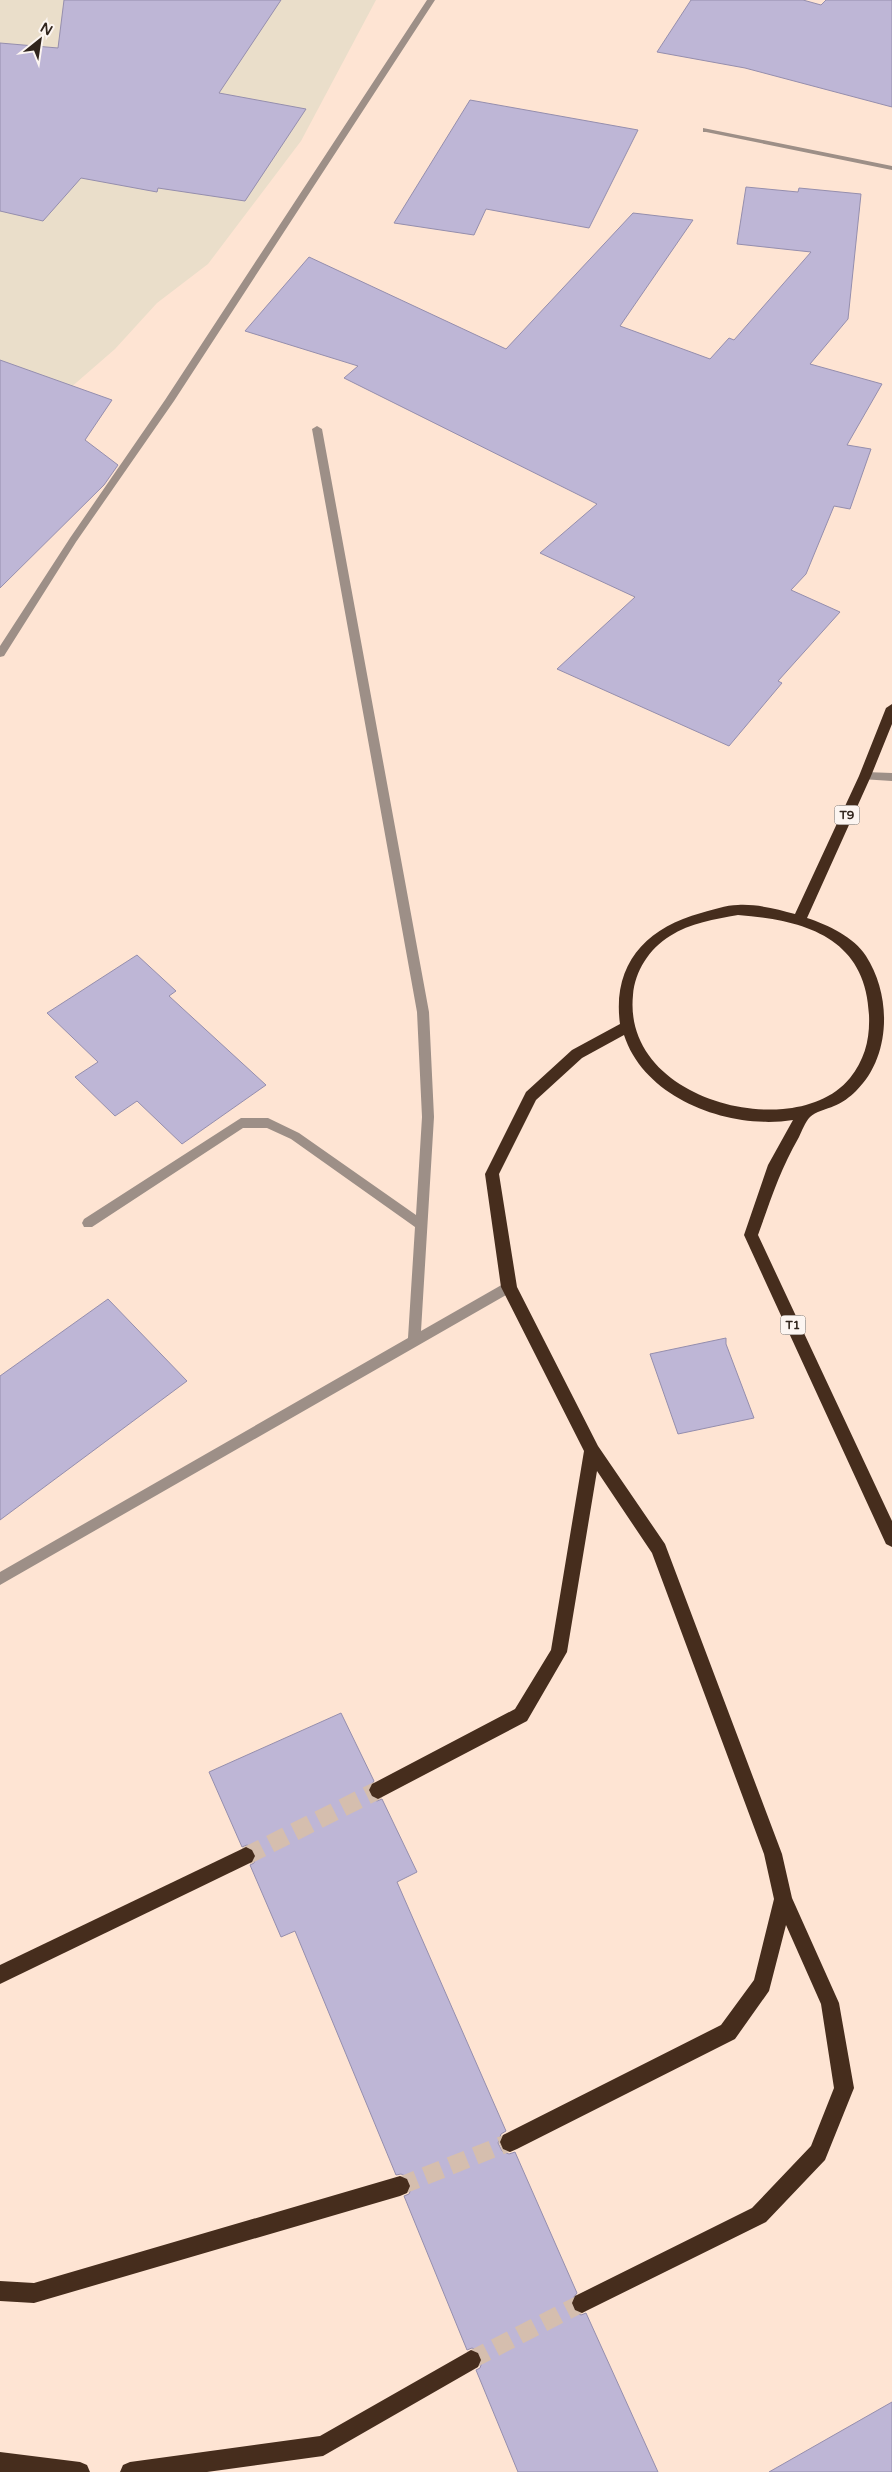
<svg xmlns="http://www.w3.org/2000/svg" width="892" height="2472" viewBox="0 0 892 2472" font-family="'Varela Round',sans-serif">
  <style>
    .commercial { fill: #eadeca }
    .building { fill: #beb6d6; stroke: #958ead }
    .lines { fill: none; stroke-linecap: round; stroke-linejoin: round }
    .highway-tunnel { stroke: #d5beae; stroke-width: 18; stroke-dasharray: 18 9; stroke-linecap: butt }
    .minor { fill: #9d8f87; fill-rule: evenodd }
    .highway { fill: #462d1d; fill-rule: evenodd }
    .labels { text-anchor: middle; stroke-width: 4; stroke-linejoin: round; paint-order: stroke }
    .shield { fill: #fcf5f1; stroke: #6d635c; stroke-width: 1 }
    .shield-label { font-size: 12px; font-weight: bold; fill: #30241c }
  </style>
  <rect width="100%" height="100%" fill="#fee4d3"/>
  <!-- commercial -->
  <path class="commercial" d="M0 0H376L301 141 208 264 157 303 115 349 0 449Z"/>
  <!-- building -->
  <g class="building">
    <path d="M64 0H281L219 93 306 109 245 201 158 188 157 192 81 178 43 221 0 211V43L58 48Z"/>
    <path d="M691 0H803L821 5 826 0H892V107L745 68 657 52Z"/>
    <path d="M470 100 638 130 589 228 486 209 474 235 394 223Z"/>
    <path d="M746 187 798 192 799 188 861 194 848 319 810 364 882 384 847 445 871 449 850 509 834 506 806 574 791 590 840 612 778 681 782 683 729 746 557 669 635 597 540 553 597 504 344 378 358 366 245 331 309 257 506 349 633 213 693 220 620 326 710 359 729 338 734 340 811 252 737 244Z"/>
    <path d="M0 360 112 400 85 440 118 465 104 485 0 588Z"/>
    <path d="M137 955 176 991 169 996 266 1085 182 1144 137 1101 115 1116 75 1077 98 1062 47 1013Z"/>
    <path d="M108 1299 187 1381 0 1520V1376Z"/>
    <path d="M726 1338V1344L754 1418 678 1434 650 1354Z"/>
    <path d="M341 1713 374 1781 367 1791 371 1798 377 1801 382 1799 417 1872 397 1882 506 2131 501 2134 498 2143 502 2151 509 2154 515 2152 577 2293 570 2302 573 2311 581 2315 586 2313 658 2472H518L476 2370 480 2368 483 2359 479 2351 472 2348 467 2350 404 2196 409 2194 412 2187 409 2178 401 2174 396 2175 295 1931 281 1937 250 1865 254 1863 257 1855 253 1848 247 1845 242 1847 209 1772Z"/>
    <path d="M892 2402V2472H769Z"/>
  </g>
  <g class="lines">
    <!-- highway-tunnel -->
    <g class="highway-tunnel">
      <path d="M246 1856 378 1790"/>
      <path d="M400 2186 510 2142"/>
      <path d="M471 2360 582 2303"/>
    </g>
    <!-- minor -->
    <g class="minor">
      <path d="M427 0H435L174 401 76 542 4 656 0 657V646L70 538 165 400Z"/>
      <path d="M703 128 892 166V170L706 132H703Z"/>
      <path d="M317 426 322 429 429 1012 434 1117 421 1331 505 1283 509 1282 513 1283 515 1287 513 1291 0 1585V1572L408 1338 415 1227 291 1139 267 1128H243L92 1227H84L82 1223 84 1219 241 1118H268L299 1133 416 1215 422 1117 417 1012 312 429Z"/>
      <path d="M865 772 892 773V781L861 779 860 776 861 773Z"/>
    </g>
    <!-- highway -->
    <g class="highway">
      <path d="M892 704V724L871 776 807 918C828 925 854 937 866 956 892 996 891 1057 856 1091 850 1097 842 1103 834 1106 827 1109 815 1112 810 1117 805 1122 802 1131 799 1137 780 1170 771 1199 758 1235L892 1521V1547L886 1544 744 1235 768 1165 793 1120C731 1130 645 1100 624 1035L582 1058 536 1100 499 1174 517 1287 598 1446 665 1544 782 1854 792 1898 839 2003 854 2088 825 2160 766 2222 582 2313 575 2310 572 2303 575 2296 752 2208 811 2146 834 2088 821 2004 786 1925 769 1991 735 2039 517 2149 510 2152 503 2149 500 2142 503 2135 721 2025 754 1980 774 1899 764 1854 652 1553 597 1471 567 1652 527 1721 384 1796 378 1799 372 1796 369 1790 372 1784 515 1709 551 1650 584 1451 501 1287 485 1174 526 1092 572 1050 620 1024C612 965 645 928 701 913 712 910 726 905 738 905 757 904 777 909 795 914L859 776 886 708ZM738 915C804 920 866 937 869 1015 870 1039 865 1059 850 1078 834 1098 807 1107 783 1109 715 1115 625 1074 633 995 635 971 649 949 670 936 690 923 715 919 738 915Z"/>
      <path d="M246 1847 252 1850 255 1856 252 1862 0 1984V1965Z"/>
      <path d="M400 2176 407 2179 410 2186 407 2193 400 2196 34 2303 0 2301V2281L34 2283Z"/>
      <path d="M471 2350 478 2353 481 2360 478 2367 323 2456 207 2472H120L123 2465 130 2462 320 2436Z"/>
      <path d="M0 2452 80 2462 87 2465 90 2472H0Z"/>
    </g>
  </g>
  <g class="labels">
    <!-- shield labels -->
    <g class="shield">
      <rect x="834.5" y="805.5" width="25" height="19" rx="4"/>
      <rect x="780.5" y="1315.5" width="25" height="19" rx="4"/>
    </g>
    <g class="shield-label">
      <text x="847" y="819">T9</text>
      <text x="793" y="1329">T1</text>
    </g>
  </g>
  <!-- north arrow -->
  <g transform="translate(40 40) rotate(30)" stroke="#fcf5f1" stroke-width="4" paint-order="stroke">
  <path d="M0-4L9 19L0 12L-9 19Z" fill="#30241c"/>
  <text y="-8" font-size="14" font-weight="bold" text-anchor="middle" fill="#30241c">N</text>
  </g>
</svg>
